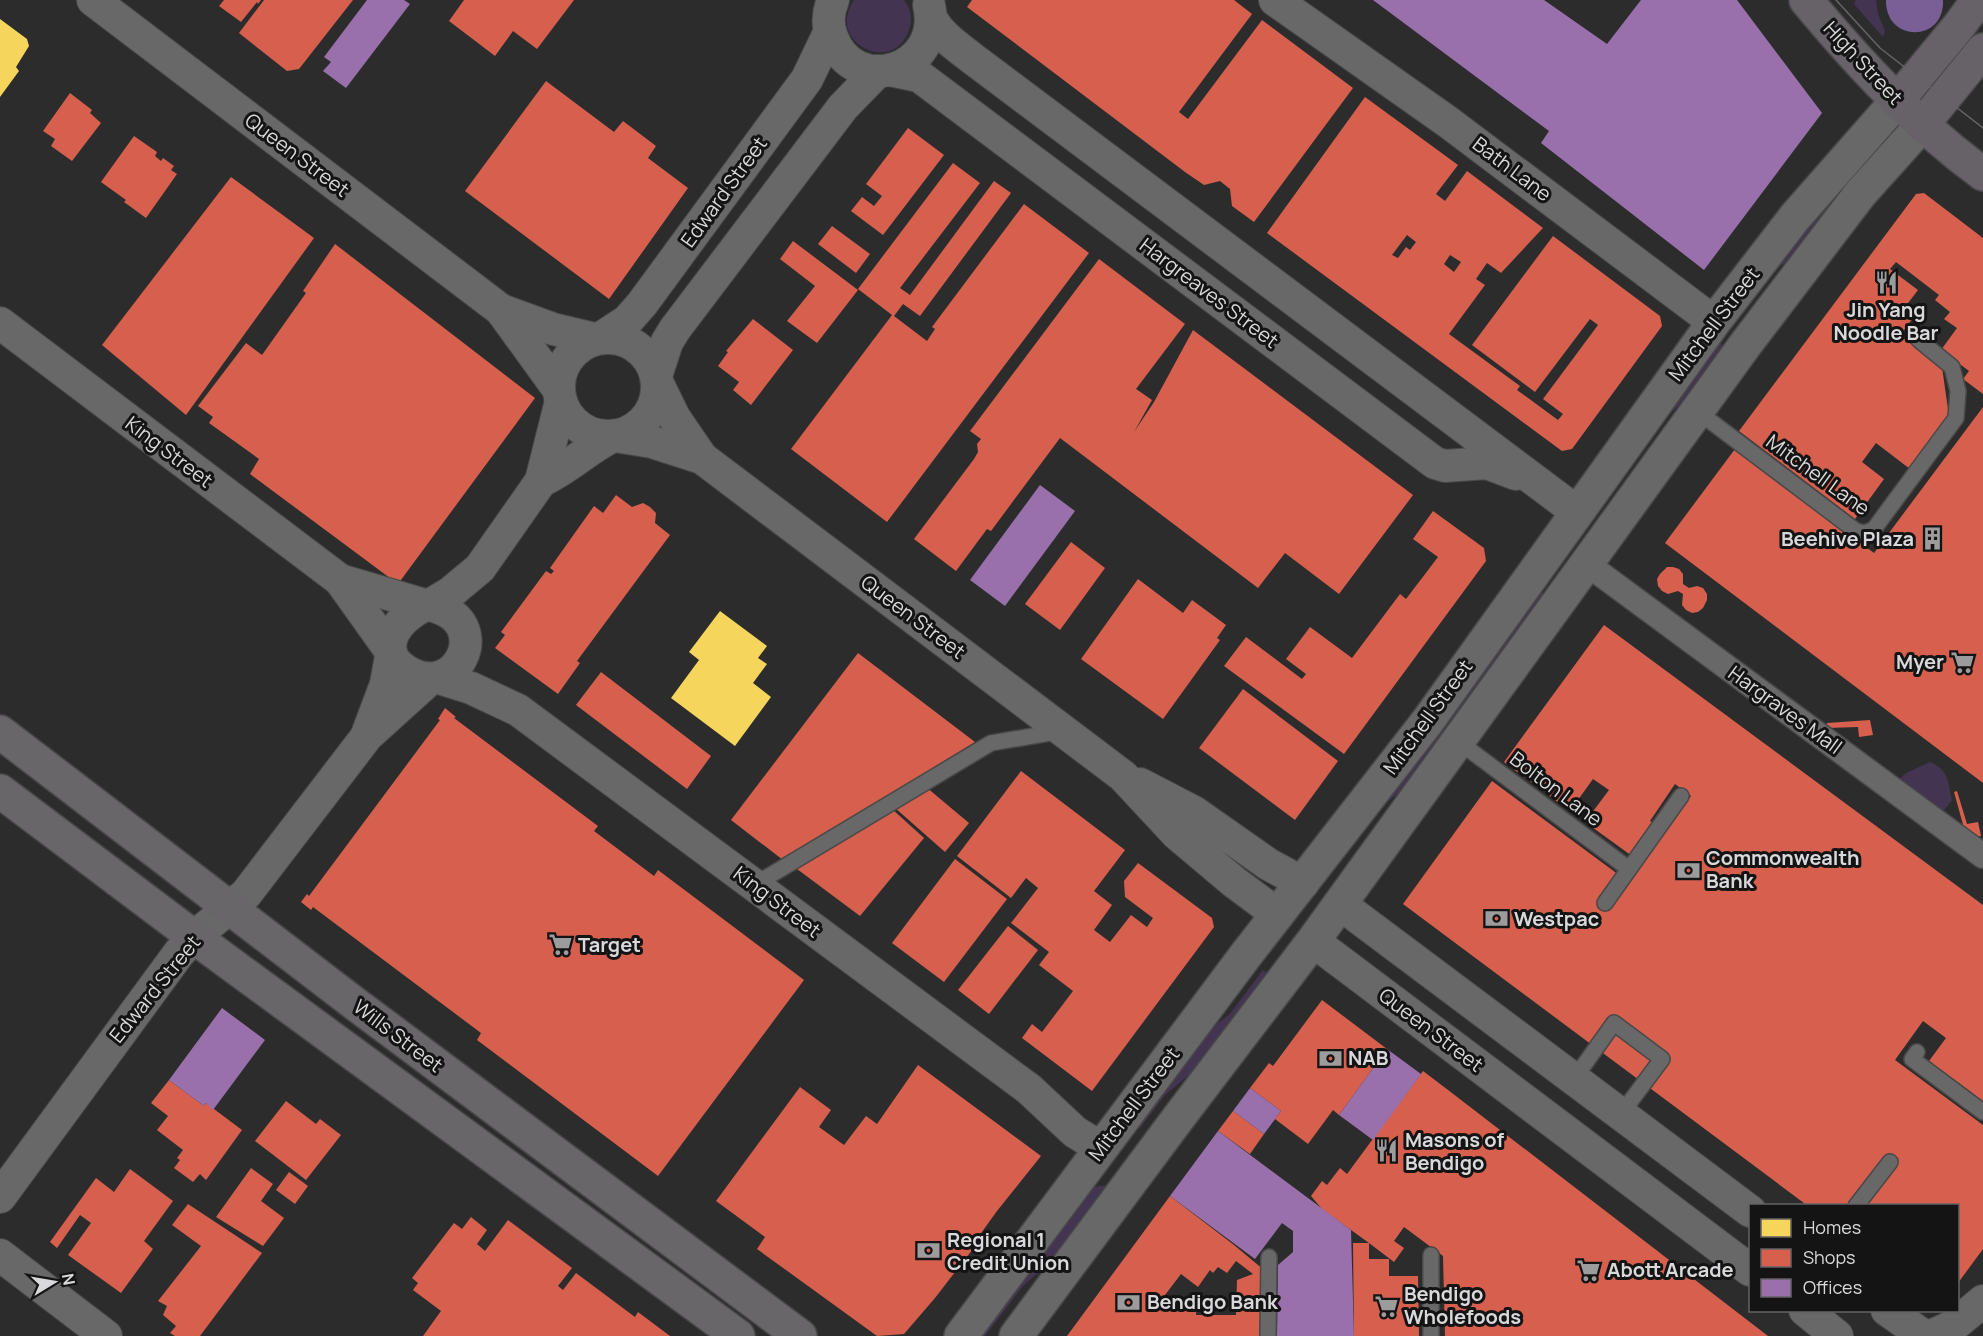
<svg xmlns="http://www.w3.org/2000/svg" width="1983" height="1336" viewBox="0 0 1983 1336" font-family="Manrope,sans-serif">
  <style>
    .green { fill: #433452 }
    .water { fill: #7a5f96 }
    .homes { fill: #f6d55c }
    .shops { fill: #d6604d; fill-rule: evenodd }
    .offices { fill: #9970ab }
    .lines { fill: none; stroke-linecap: round; stroke-linejoin: round }
    .service-casing { stroke: #494849; stroke-width: 18 }
    .pedestrian-casing { stroke: #494849; stroke-width: 27 }
    .minor-casing { stroke: #494849; stroke-width: 34 }
    .tertiary-casing { stroke: #494849; stroke-width: 36 }
    .secondary-casing { stroke: #494849; stroke-width: 36 }
    .trunk-casing { stroke: #494849; stroke-width: 36 }
    .service { stroke: #686869; stroke-width: 15 }
    .pedestrian { stroke: #686869; stroke-width: 24 }
    .minor { stroke: #686869; stroke-width: 32 }
    .tertiary { stroke: #686869; stroke-width: 33 }
    .secondary { stroke: #686669; stroke-width: 33 }
    .trunk { stroke: #666268; stroke-width: 33 }
    .tram { stroke: #656466; stroke-width: 1.5 }
    .labels { text-anchor: middle; stroke-width: 6; stroke-linejoin: round; paint-order: stroke }
    .street-label { font-size: 20px; fill: #d9d8da; stroke: #151415 }
    .poi-label { font-size: 20px; font-weight: bold; fill: #d9d8da; stroke: #151415; text-anchor: start }
  </style>
  <rect width="100%" height="100%" fill="#2d2c2d"/>
  <!-- green -->
  <g class="green">
    <path d="M854 0H904C911 9 913 20 909 30 894 76 825 43 854 0Z"/>
    <path d="M1856 0H1876L1878 14 1885 31 1883 37 1854 4Z"/>
    <path d="M1867 153 1872 158 1789 261 1772 270Z"/>
    <path d="M1716 340 1724 346C1708 371 1693 398 1668 414Z"/>
    <path d="M1537 589 1547 596 1408 786 1388 801 1385 799Z"/>
    <path d="M1930 762C1949 770 1948 782 1952 800L1941 814 1905 795 1900 779 1906 773Z"/>
    <path d="M1263 970 1268 974 1203 1063 1165 1095 1139 1129H1135L1207 1031 1229 1015Z"/>
    <path d="M1109 1185 1061 1252 1023 1286 985 1336H976L1091 1187Z"/>
  </g>
  <!-- water -->
  <path class="water" d="M1886 0H1943C1945 43 1885 43 1886 0Z"/>
  <!-- homes -->
  <g class="homes">
    <path d="M0 19 27 39 29 46 16 67 19 71 0 97Z"/>
    <path d="M720 611 767 646 758 658 767 664 753 683 771 697 735 746 671 698 699 660 689 652Z"/>
  </g>
  <!-- shops -->
  <g class="shops">
    <path d="M224 0H261L258 4 257 2 241 22 219 6Z"/>
    <path d="M264 0H353L299 69 287 71 239 33Z"/>
    <path d="M464 0H574L537 49 513 31 495 56 449 21Z"/>
    <path d="M972 0H1234L1252 14 1179 112 1188 119 1262 20 1353 88 1254 222 1232 206 1230 189 1220 181 1204 185 1185 172 967 7Z"/>
    <path d="M546 81 614 132 623 121 656 146 648 158 688 188 609 299 465 191Z"/>
    <path d="M70 93 92 110 90 113 101 123 72 161 51 146 55 139 43 131Z"/>
    <path d="M1365 97 1458 165 1436 194 1445 201 1467 171 1543 228 1501 273 1487 263 1476 279 1485 285 1449 334 1520 386 1517 390 1558 420 1563 414 1543 399 1598 325 1590 319 1535 392 1472 345 1553 236 1660 316 1662 326 1572 449 1562 451 1267 233ZM1407 235 1416 242 1410 250 1406 247 1398 258 1392 255ZM1450 255 1461 262 1454 272 1444 264Z"/>
    <path d="M908 128 944 155 883 235 851 211 862 197 874 206 882 196 866 184Z"/>
    <path d="M134 136 157 152 155 156 161 161 163 158 174 166 171 170 177 174 146 218 124 202 126 200 101 182Z"/>
    <path d="M953 163 980 183 900 288 910 295 994 181 1011 193 920 316 903 304 894 316 927 341 935 329 932 327 1024 204 1089 253 887 522 791 449 892 315 858 289Z"/>
    <path d="M231 177 314 238 186 415 102 345Z"/>
    <path d="M1924 193 1983 238V394L1963 379 1969 371 1941 350 1957 328 1944 319 1950 312 1935 300 1939 295 1896 262 1890 269 1918 290 1902 311 1912 319 1900 336 1942 367 1949 416 1910 469 1876 443 1862 462 1884 479 1855 519 1739 431 1916 194Z"/>
    <path d="M832 226 870 254 856 273 818 244Z"/>
    <path d="M793 241 858 290 817 343 787 321 815 286 780 259Z"/>
    <path d="M335 244 535 398 398 584 250 474 259 459 209 423 213 417 198 406 246 343 262 355 306 293 303 291Z"/>
    <path d="M1099 259 1185 324 1136 389 1152 400 1134 432 1154 402 1193 330 1413 495 1339 594 1285 553 1258 588 1060 438 991 531 987 529 956 571 914 539 974 459 978 452 977 444 981 439 970 431Z"/>
    <path d="M753 319 793 350 751 405 733 390 739 382 718 366 728 352 726 351Z"/>
    <path d="M1983 407V783L1665 543 1735 449 1874 553Z"/>
    <path d="M616 495 632 507 643 503 650 507 656 513 655 523 670 535 577 661 580 663 558 694 495 648 505 635 501 632 546 571 551 574 554 571 550 568 594 506 603 513Z"/>
    <path d="M1433 511 1484 548 1486 561 1344 754 1224 666 1246 637 1302 679 1306 674 1286 659 1310 627 1352 658 1400 594 1406 599 1438 557 1413 539Z"/>
    <path d="M1071 542 1105 568 1060 630 1025 604Z"/>
    <path d="M1667 567H1673L1679 569 1683 574V584L1689 588 1697 586 1703 588 1707 594V600L1703 608 1698 612 1692 613 1686 610 1682 605 1683 594 1678 591 1668 594 1662 591 1658 586 1657 579 1660 574Z"/>
    <path d="M1138 579 1183 613 1192 600 1226 625 1217 638 1220 640 1163 719 1081 659Z"/>
    <path d="M1604 625 1983 905V1101L1929 1061 1946 1038 1923 1021 1895 1060 1983 1125V1249L1958 1283V1206H1808L1403 904 1492 781 1619 875 1608 909 1691 796 1675 784 1650 821 1655 824 1632 856 1585 822 1609 790 1593 779 1570 811 1504 762Z"/>
    <path d="M858 653 975 742 783 860 731 820Z"/>
    <path d="M601 672 711 756 687 789 576 705Z"/>
    <path d="M1243 689 1338 761 1295 820 1199 748Z"/>
    <path d="M445 708 456 717 454 718 598 826 594 831 654 876 658 870 804 980 658 1176 477 1040 481 1033 313 907 311 910 301 902 307 894 309 896 440 720 438 719Z"/>
    <path d="M1870 720 1873 735 1859 737 1858 727 1827 728V723Z"/>
    <path d="M1021 771 1125 850 1094 891 1112 905 1094 930 1110 942 1131 915 1147 927 1153 918 1125 897 1124 881 1138 863 1212 918 1214 927 1092 1091 1022 1038 1032 1024 1042 1032 1073 991 1039 965 1049 952 1011 923 1038 888 1026 878 1011 898 957 856Z"/>
    <path d="M926 787 969 823 945 852 894 807Z"/>
    <path d="M1957 791 1967 824 1978 822 1981 836 1967 839 1954 792Z"/>
    <path d="M892 809 924 838 860 916 797 869Z"/>
    <path d="M955 859 1007 899 944 982 892 943Z"/>
    <path d="M1008 926 1038 950 989 1014 958 990Z"/>
    <path d="M1322 1000 1387 1049 1339 1115 1333 1110 1308 1144 1275 1119 1281 1111 1250 1088 1269 1063 1273 1066Z"/>
    <path d="M918 1065 1041 1156 997 1211 974 1243 976 1245 935 1298 904 1334 877 1336 757 1249 765 1237 716 1201 800 1087 831 1110 819 1127 844 1145 866 1116 877 1124Z"/>
    <path d="M1423 1071 1452 1093 1768 1336H1445L1443 1256 1404 1227 1394 1241 1404 1248 1394 1262 1369 1243V1259H1389V1276H1418L1419 1336H1354L1353 1243H1369L1322 1209 1311 1196 1322 1181 1327 1185 1340 1168 1347 1174Z"/>
    <path d="M169 1080 204 1106 206 1103 242 1130 206 1180 200 1174 193 1182 174 1168 180 1160 177 1158 183 1150 157 1130 168 1116 151 1103Z"/>
    <path d="M286 1101 316 1124 320 1119 341 1135 306 1180 255 1141Z"/>
    <path d="M1233 1111 1264 1134 1250 1154 1218 1131Z"/>
    <path d="M251 1168 273 1184 261 1201 284 1218 263 1246 216 1217Z"/>
    <path d="M130 1169 173 1201 144 1241 153 1249 121 1293 68 1255 91 1223 80 1215 57 1248 50 1242 96 1178 114 1192Z"/>
    <path d="M289 1172 308 1186 295 1204 276 1190Z"/>
    <path d="M1170 1196 1234 1245 1264 1270V1336H1067ZM1236 1261 1253 1274 1237 1280 1236 1315H1196L1197 1296 1171 1306 1162 1299 1181 1274 1198 1287 1210 1270 1213 1273 1218 1267 1227 1273Z"/>
    <path d="M188 1204 262 1253 200 1336H175L170 1333 176 1326 163 1315 167 1306 158 1301 201 1246 172 1225Z"/>
    <path d="M471 1217 487 1230 477 1244 485 1251 508 1220 572 1268 558 1286 563 1290 576 1273 635 1317 638 1312 670 1336H423L441 1311 413 1290 418 1283 412 1278 454 1223 462 1229Z"/>
  </g>
  <!-- offices -->
  <g class="offices">
    <path d="M367 0H404L410 4 346 88 323 71 331 62 324 57Z"/>
    <path d="M1373 0H1544L1607 44 1641 0H1737L1822 113 1704 270 1541 143 1549 131Z"/>
    <path d="M1040 485 1075 511 1005 606 970 580Z"/>
    <path d="M222 1008 265 1040 213 1110 206 1103 204 1106 169 1080Z"/>
    <path d="M1387 1049 1421 1074 1373 1140 1339 1115Z"/>
    <path d="M1250 1088 1281 1111 1264 1134 1233 1111Z"/>
    <path d="M1218 1131 1351 1230 1354 1336H1277L1278 1265 1293 1252V1231L1282 1223 1255 1259 1170 1196Z"/>
  </g>
  <g class="lines">
    <defs>
      <g id="service">
        <path d="M1697 411 1856 531 1865 533 1874 529 1956 418 1958 391 1952 367 1919 340"/>
        <path d="M1459 742 1629 869"/>
        <path d="M754 885 991 743 1062 731"/>
        <path d="M1605 903 1681 796"/>
        <path d="M1917 1052 1912 1059 1983 1112"/>
        <path d="M1574 1079 1614 1023 1662 1059 1621 1114"/>
        <path d="M1856 1206 1890 1162"/>
        <path d="M1431 1255V1336"/>
        <path d="M1268 1336 1269 1257"/>
      </g>
      <path id="pedestrian" d="M1587 564 1983 856"/>
      <g id="minor">
        <path d="M93 0 501 310 559 390"/>
        <path d="M833 0C828 12 827 25 832 37 854 98 944 71 929 5"/>
        <path d="M1275 0 1448 122 1714 322"/>
        <path d="M932 20C942 37 958 47 973 59L1577 512"/>
        <path d="M890 70 919 76 1435 463 1445 466 1487 463 1516 474"/>
        <path d="M501 310 553 329 595 339"/>
        <path d="M0 323 340 580 390 650"/>
        <path d="M601 338 627 321 642 304 807 79 830 31"/>
        <circle cx="608" cy="387" r="49"/>
        <path d="M656 376 667 342 675 329 843 107 878 71"/>
        <path d="M657 382 674 417 702 458"/>
        <path d="M615 436 652 442 702 458 1123 776 1177 834 1234 882 1277 914"/>
        <path d="M541 481C566 470 586 450 611 437"/>
        <path d="M340 580 425 605"/>
        <path d="M425 605C432 605 440 608 446 611 489 634 454 697 410 673 372 653 395 619 425 605Z"/>
        <path d="M430 605 450 593 480 568 541 481 561 401"/>
        <path d="M439 678 471 688 518 710 1029 1089 1075 1132 1088 1140 1104 1145"/>
        <path d="M368 732 386 684 391 656"/>
        <path d="M1140 784 1194 812 1268 864 1303 883"/>
        <path d="M1340 904 1750 1211"/>
        <path d="M1313 941 1750 1270"/>
        <path d="M0 1197 179 953 194 937 246 894 367 736 430 679"/>
        <path d="M0 1255 106 1336"/>
        <path d="M1805 1310 1837 1336"/>
        <path d="M1887 1310 1924 1336"/>
        <path d="M1931 1336 1953 1326 1983 1301"/>
      </g>
      <g id="tertiary">
        <path d="M961 1336 1245 956 1427 722 1714 322 1795 217 1897 101"/>
        <path d="M1016 1336 1176 1121 1313 941 1745 345 1860 194 1922 125"/>
      </g>
      <g id="secondary">
        <path d="M0 732 354 1003 800 1336"/>
        <path d="M0 791 194 937 738 1336"/>
      </g>
      <g id="trunk">
        <path d="M1806 0C1859 64 1916 125 1983 174"/>
        <path d="M1897 101 1959 26 1978 0"/>
        <path d="M1922 125 1983 50"/>
      </g>
    </defs>
    <!-- service casing -->
    <use href="#service" class="service-casing"/>
    <!-- pedestrian casing -->
    <use href="#pedestrian" class="pedestrian-casing"/>
    <!-- minor casing -->
    <use href="#minor" class="minor-casing"/>
    <!-- tertiary casing -->
    <use href="#tertiary" class="tertiary-casing"/>
    <!-- secondary casing -->
    <use href="#secondary" class="secondary-casing"/>
    <!-- trunk casing -->
    <use href="#trunk" class="trunk-casing"/>
    <!-- service -->
    <use href="#service" class="service"/>
    <!-- pedestrian -->
    <use href="#pedestrian" class="pedestrian"/>
    <!-- minor -->
    <use href="#minor" class="minor"/>
    <!-- tertiary -->
    <use href="#tertiary" class="tertiary"/>
    <!-- secondary -->
    <use href="#secondary" class="secondary"/>
    <!-- trunk -->
    <use href="#trunk" class="trunk"/>
    <!-- tram -->
    <path class="tram" d="M1836 0 1880 48 1983 128"/>
  </g>
  <!-- icons -->
  <defs>
    <symbol id="restaurant-bare" viewBox="-9 -9 18 18"><path d="M-5-6h1v4h1v-4h1v4h1v-4h1v5L-1.5 .5V6h-2V.5L-5-1ZM5-6V6H3V1.5H1.5Q1.5-4 5-6Z" fill="#9d9c9d" stroke="#151415" stroke-width="2.5" paint-order="stroke"/></symbol>
    <symbol id="building-bare" viewBox="-9 -9 18 18"><path d="M-4-6H4V6H1V3H-1V6H-4ZM-2.5-4.3h1.7v1.8h-1.7ZM.8-4.3h1.7v1.8H.8ZM-2.5-1h1.7V.8h-1.7ZM.8-1h1.7V.8H.8Z" fill="#9d9c9d" stroke="#151415" stroke-width="2.5" paint-order="stroke"/></symbol>
    <symbol id="supermarket-bare" viewBox="-9 -9 18 18"><path d="M-6-5.5h2.5l.6 2H6L4.5 2H-2.5L-4.4-4H-6ZM-1.5 3.2a1.3 1.3 0 1 0 .1 0ZM3 3.2a1.3 1.3 0 1 0 .1 0Z" fill="#9d9c9d" stroke="#151415" stroke-width="2.5" paint-order="stroke"/></symbol>
    <symbol id="bank-bare" viewBox="-9 -9 18 18"><path d="M-6-4H6V4H-6ZM0-2.3a2.3 2.3 0 1 0 0 4.6a2.3 2.3 0 1 0 0-4.6Z" fill="#9d9c9d" stroke="#151415" stroke-width="2.5" paint-order="stroke"/></symbol>
  </defs>
  <g fill-rule="evenodd">
    <use href="#restaurant-bare" x="1870" y="266" width="33" height="33"/>
    <use href="#building-bare" x="1916" y="522" width="33" height="33"/>
    <use href="#supermarket-bare" x="1946" y="646" width="33" height="33"/>
    <use href="#bank-bare" x="1672" y="854" width="33" height="33"/>
    <use href="#bank-bare" x="1480" y="902" width="33" height="33"/>
    <use href="#supermarket-bare" x="544" y="928" width="33" height="33"/>
    <use href="#bank-bare" x="1314" y="1042" width="33" height="33"/>
    <use href="#restaurant-bare" x="1370" y="1134" width="33" height="33"/>
    <use href="#bank-bare" x="912" y="1234" width="33" height="33"/>
    <use href="#supermarket-bare" x="1572" y="1254" width="33" height="33"/>
    <use href="#bank-bare" x="1112" y="1286" width="33" height="33"/>
    <use href="#supermarket-bare" x="1370" y="1290" width="33" height="33"/>
  </g>
  <g class="labels">
    <!-- street labels -->
    <g class="street-label">
      <text transform="translate(1863 63) rotate(47)" y="7">High Street</text>
      <text transform="translate(297 155) rotate(37)" y="7">Queen Street</text>
      <text transform="translate(1512 169) rotate(37)" y="7">Bath Lane</text>
      <text transform="translate(724 192) rotate(-54)" y="7">Edward Street</text>
      <text transform="translate(1209 293) rotate(37)" y="7">Hargreaves Street</text>
      <text transform="translate(1714 324) rotate(-53)" y="7">Mitchell Street</text>
      <text transform="translate(169 452) rotate(37)" y="7">King Street</text>
      <text transform="translate(1818 475) rotate(36)" y="7">Mitchell Lane</text>
      <text transform="translate(913 617) rotate(37)" y="7">Queen Street</text>
      <text transform="translate(1785 710) rotate(36)" y="7">Hargraves Mall</text>
      <text transform="translate(1428 717) rotate(-54)" y="7">Mitchell Street</text>
      <text transform="translate(1556 789) rotate(37)" y="7">Bolton Lane</text>
      <text transform="translate(777 902) rotate(37)" y="7">King Street</text>
      <text transform="translate(155 989) rotate(-51)" y="7">Edward Street</text>
      <text transform="translate(1431 1030) rotate(37)" y="7">Queen Street</text>
      <text transform="translate(398 1036) rotate(37)" y="7">Wills Street</text>
      <text transform="translate(1134 1104) rotate(-53)" y="7">Mitchell Street</text>
    </g>
    <!-- poi labels -->
    <g class="poi-label">
      <text x="1886" y="317" text-anchor="middle">Jin Yang<tspan x="1886" dy="23">Noodle Bar</tspan></text>
      <text x="1914" y="546" text-anchor="end">Beehive Plaza</text>
      <text x="1944" y="669" text-anchor="end">Myer</text>
      <text x="1706" y="865">Commonwealth<tspan x="1706" dy="23">Bank</tspan></text>
      <text x="1514" y="926">Westpac</text>
      <text x="578" y="952">Target</text>
      <text x="1348" y="1065">NAB</text>
      <text x="1405" y="1147">Masons of<tspan x="1405" dy="23">Bendigo</tspan></text>
      <text x="947" y="1247">Regional 1<tspan x="947" dy="23">Credit Union</tspan></text>
      <text x="1607" y="1277">Abott Arcade</text>
      <text x="1404" y="1301">Bendigo<tspan x="1404" dy="23">Wholefoods</tspan></text>
      <text x="1147" y="1309">Bendigo Bank</text>
    </g>
  </g>
  <!-- legend -->
  <rect x="1749" y="1204" width="210" height="108" fill="#151415" stroke="#636264" stroke-width="1.5"/>
  <rect x="1761" y="1219" width="30" height="18" fill="#f6d55c" stroke="#636264" stroke-width="1.5"/>
  <text x="1803" y="1234" font-size="18" fill="#d9d8da">Homes</text>
  <rect x="1761" y="1249" width="30" height="18" fill="#d6604d" stroke="#636264" stroke-width="1.5"/>
  <text x="1803" y="1264" font-size="18" fill="#d9d8da">Shops</text>
  <rect x="1761" y="1279" width="30" height="18" fill="#9970ab" stroke="#636264" stroke-width="1.5"/>
  <text x="1803" y="1294" font-size="18" fill="#d9d8da">Offices</text>
  <!-- north arrow -->
  <g transform="translate(54 1282) rotate(79)" stroke="#151415" stroke-width="4.5" paint-order="stroke">
  <path d="M0-4.5L10 22L0 15L-10 22Z" fill="#d9d8da"/>
  <text y="-9" font-size="16" font-weight="bold" text-anchor="middle" fill="#d9d8da">N</text>
  </g>
</svg>
